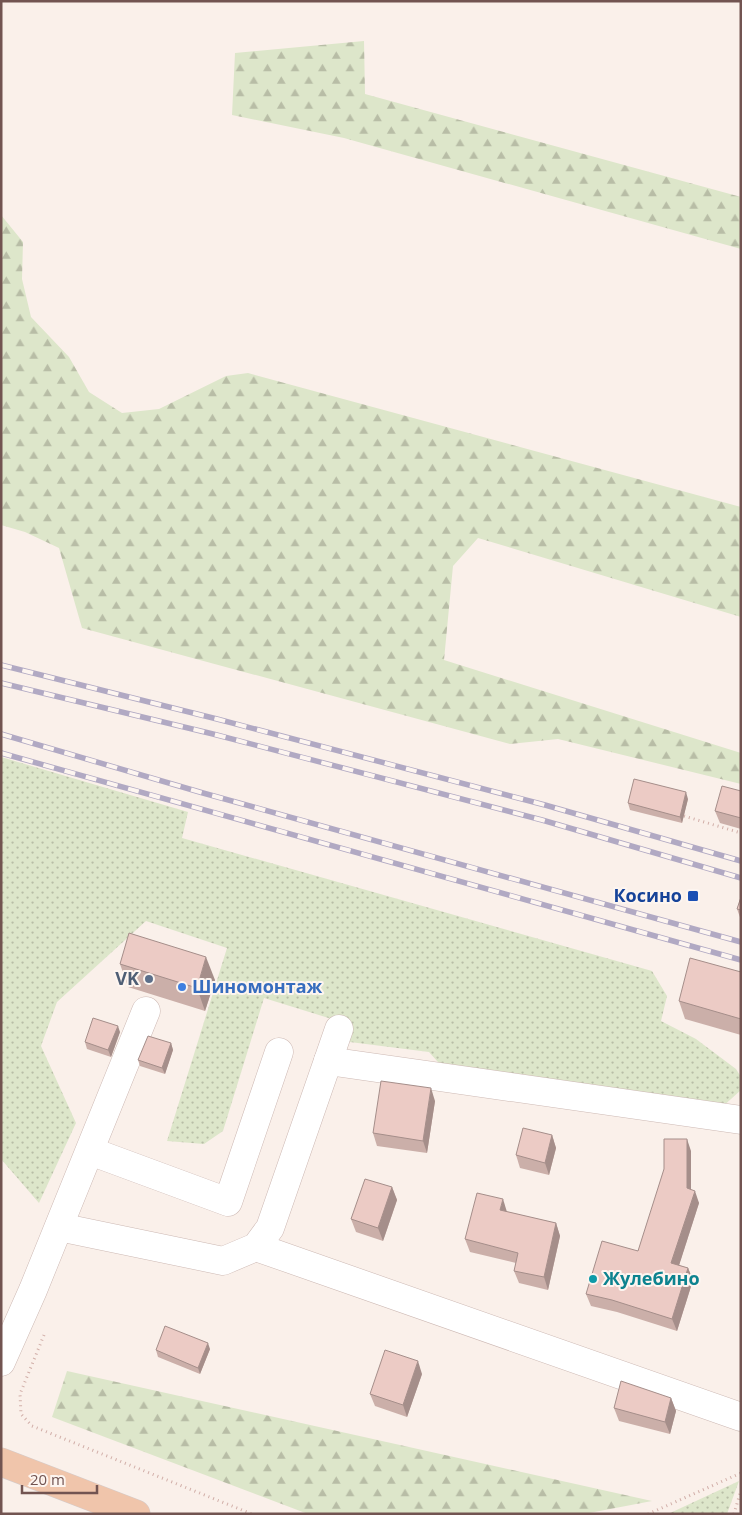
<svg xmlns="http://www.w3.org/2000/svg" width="742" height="1515" viewBox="0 0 742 1515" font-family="'Open Sans',sans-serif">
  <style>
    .grass { fill: url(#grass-dots) }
    .forest { fill: url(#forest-firs) }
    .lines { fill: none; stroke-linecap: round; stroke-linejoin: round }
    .minor-casing { stroke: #cdb9b4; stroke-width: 29 }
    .major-casing { stroke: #d5cccb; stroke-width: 29 }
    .path { stroke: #d1aea8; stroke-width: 3; stroke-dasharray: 1 4; stroke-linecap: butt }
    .minor { stroke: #fff; stroke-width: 28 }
    .major { stroke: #f0c5ab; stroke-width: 28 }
    .rail-casing { stroke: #b1a9c3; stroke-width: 5.5 }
    .rail { stroke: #fdf5f0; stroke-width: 4; stroke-dasharray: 11; stroke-linecap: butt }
    .wall { fill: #cbafa9 }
    .shaded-wall { fill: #a58e8a }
    .building { fill: #eccbc5; stroke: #a58e8a }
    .transit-dot { fill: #1a4fb4; stroke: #fdf5f0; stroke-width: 2 }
    .service-dot { fill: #5c6f8a; stroke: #fdf5f0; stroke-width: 2 }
    .shop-dot { fill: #3f7fe0; stroke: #fdf5f0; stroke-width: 2 }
    .culture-dot { fill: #0f9aa8; stroke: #fdf5f0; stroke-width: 2 }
    .labels { text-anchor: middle; stroke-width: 4; stroke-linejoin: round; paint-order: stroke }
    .transit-label { font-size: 18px; font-weight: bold; fill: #164399; stroke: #fdf5f0; text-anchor: end }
    .service-label { font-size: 18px; font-weight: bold; fill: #4e5e75; stroke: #fdf5f0; text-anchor: end }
    .shop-label { font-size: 18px; font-weight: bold; fill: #366cbe; stroke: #fdf5f0; text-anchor: start }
    .culture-label { font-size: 18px; font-weight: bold; fill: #0d838f; stroke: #fdf5f0; text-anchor: start }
  </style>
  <defs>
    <pattern id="grass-dots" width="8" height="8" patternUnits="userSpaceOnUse" patternTransform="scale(1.25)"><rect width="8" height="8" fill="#dde6ca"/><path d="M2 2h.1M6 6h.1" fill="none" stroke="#b8bda6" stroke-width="1.8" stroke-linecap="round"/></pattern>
    <pattern id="forest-firs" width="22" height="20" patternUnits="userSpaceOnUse" patternTransform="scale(1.25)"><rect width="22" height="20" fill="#dde6ca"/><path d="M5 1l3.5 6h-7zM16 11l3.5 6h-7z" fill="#b8bda6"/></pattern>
  </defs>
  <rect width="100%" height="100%" fill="#faf0ea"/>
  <!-- grass -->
  <g class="grass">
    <path d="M1 757 188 812 182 838 652 971 667 996 661 1021 696 1039 736 1069 741 1077V1090L721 1108 445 1070 429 1052 342 1041 348 1024 264 998 223 1131 204 1144 167 1141 227 948 146 921 57 1002 41 1046 76 1123 39 1203 1 1159Z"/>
    <path d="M739 1481 727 1514H668Z"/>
  </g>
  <!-- forest -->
  <g class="forest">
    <path d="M364 41 365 94 741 197V249L344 138 232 115 235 53Z"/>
    <path d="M1 215 23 242 22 279 31 317 69 357 89 392 122 413 159 409 226 376 248 373 741 507V617L478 538 453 566 444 660 741 753V784L558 739 510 744 82 628 59 548 25 532 1 525Z"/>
    <path d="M67 1371 652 1501 584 1514H308L52 1417Z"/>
  </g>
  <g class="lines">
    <defs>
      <g id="minor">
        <path d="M328 1061 741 1120"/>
        <path d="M90 1151 228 1202 279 1052"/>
        <path d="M59 1227 223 1261 256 1247 270 1228 339 1029"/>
        <path d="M256 1247 741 1417"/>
        <path d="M1 1362 33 1290 146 1011"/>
      </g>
      <path id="major" d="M1 1462 136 1514"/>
    </defs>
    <!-- minor casing -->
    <use href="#minor" class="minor-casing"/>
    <!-- major casing -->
    <use href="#major" class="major-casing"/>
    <!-- path -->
    <g class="path">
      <path d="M684 816 741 833"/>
      <path d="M44 1335 20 1394 21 1414 32 1426 252 1514"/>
      <path d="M648 1514 741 1473"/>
      <path d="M734 1514 741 1490"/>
    </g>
    <!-- minor -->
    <use href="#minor" class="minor"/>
    <!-- major -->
    <use href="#major" class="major"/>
    <defs>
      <g id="rail">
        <path d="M1 665 217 719 545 805 741 861"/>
        <path d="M1 683 213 734 542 820 741 878"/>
        <path d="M1 734 203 793 741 942"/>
        <path d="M1 753 741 960"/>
      </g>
    </defs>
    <!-- rail casing -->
    <use href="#rail" class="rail-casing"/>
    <!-- rail -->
    <use href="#rail" class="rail"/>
  </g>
  <!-- wall -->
  <g class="wall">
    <path d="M741 791V829L720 823 715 811Z"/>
    <path d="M688 799 682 823 630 810 628 803Z"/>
    <path d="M741 897V920L737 909Z"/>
    <path d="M120 964 215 980 205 1011 128 987Z"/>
    <path d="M741 972V1035L685 1019 679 1001Z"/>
    <path d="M120 1032 111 1057 87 1049 85 1042Z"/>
    <path d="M171 1043 173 1050 165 1074 140 1066 138 1060Z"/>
    <path d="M435 1101 427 1153 377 1146 373 1133Z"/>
    <path d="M552 1135 556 1148 549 1175 520 1168 516 1155Z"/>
    <path d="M691 1151V1190L699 1203 679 1265 688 1268 693 1280 677 1331 617 1312 591 1306 586 1294 638 1251Z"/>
    <path d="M392 1187 397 1200 383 1241 356 1232 351 1219Z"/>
    <path d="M507 1212 556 1223 560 1236 548 1290 519 1283 514 1271 516 1263 470 1252 465 1239Z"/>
    <path d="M210 1349 200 1374 158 1357 156 1350Z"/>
    <path d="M422 1374 407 1417 375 1406 370 1394Z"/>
    <path d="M671 1398 676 1411 670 1434 619 1421 614 1408Z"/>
  </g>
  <!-- shaded-wall -->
  <g class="shaded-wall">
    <path d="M686 792 688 799 682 823 680 817Z"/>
    <path d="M206 957 215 980 205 1011 197 988Z"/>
    <path d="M118 1026 120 1032 111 1057 108 1050Z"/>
    <path d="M171 1043 173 1050 165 1074 162 1068Z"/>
    <path d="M431 1088 435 1101 427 1153 423 1141Z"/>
    <path d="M552 1135 556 1148 549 1175 545 1163Z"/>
    <path d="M687 1139 691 1151V1200L687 1188Z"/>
    <path d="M392 1187 397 1200 383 1241 378 1228Z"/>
    <path d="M695 1191 699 1203 676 1275 671 1263Z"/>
    <path d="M503 1199 507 1212 505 1223 500 1210Z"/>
    <path d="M556 1223 560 1236 548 1290 544 1277Z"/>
    <path d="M688 1268 693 1280 677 1331 672 1319Z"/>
    <path d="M208 1343 210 1349 200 1374 198 1368Z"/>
    <path d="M418 1361 422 1374 407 1417 403 1405Z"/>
    <path d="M671 1398 676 1411 670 1434 665 1422Z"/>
  </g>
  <!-- building -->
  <g class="building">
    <path d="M634 779 686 792 680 817 628 803Z"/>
    <path d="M722 786 741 791V818L715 811Z"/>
    <path d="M741 897V910L737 909Z"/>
    <path d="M129 933 206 957 197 988 120 964Z"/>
    <path d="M690 958 741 972V1019L679 1001Z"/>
    <path d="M93 1018 118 1026 108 1050 85 1042Z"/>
    <path d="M148 1036 171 1043 162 1068 138 1060Z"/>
    <path d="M381 1081 431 1088 423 1141 373 1133Z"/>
    <path d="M523 1128 552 1135 545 1163 516 1155Z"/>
    <path d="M664 1139H687V1188L695 1191 671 1263 688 1268 672 1319 612 1300 586 1294 602 1241 638 1251 664 1169Z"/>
    <path d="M365 1179 392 1187 378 1228 351 1219Z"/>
    <path d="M477 1193 503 1199 500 1210 556 1223 544 1277 514 1271 518 1253 465 1239Z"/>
    <path d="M165 1326 208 1343 198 1368 156 1350Z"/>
    <path d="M385 1350 418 1361 403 1405 370 1394Z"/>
    <path d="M621 1381 671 1398 665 1422 614 1408Z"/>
  </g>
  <!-- markers -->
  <rect class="transit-dot" x="687" y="890" width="12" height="12" rx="2.5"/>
  <circle class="service-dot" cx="149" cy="979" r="5"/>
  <circle class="shop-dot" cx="182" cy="987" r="5"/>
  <circle class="culture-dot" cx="593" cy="1279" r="5"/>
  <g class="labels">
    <!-- transit labels -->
    <g class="transit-label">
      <text x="682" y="902">Косино</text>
    </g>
    <!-- service labels -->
    <g class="service-label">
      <text x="139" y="985">VK</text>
    </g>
    <!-- shop labels -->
    <g class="shop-label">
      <text x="192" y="993">Шиномонтаж</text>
    </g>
    <!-- culture labels -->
    <g class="culture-label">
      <text x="603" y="1285">Жулебино</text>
    </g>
  </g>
  <!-- border -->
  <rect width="742" height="1515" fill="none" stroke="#725451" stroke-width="5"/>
  <!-- scale -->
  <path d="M22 1485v8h75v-8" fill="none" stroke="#725451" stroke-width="2.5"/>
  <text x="30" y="1485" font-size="15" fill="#725451" stroke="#fdf5f0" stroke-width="4" paint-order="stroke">20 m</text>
</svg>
